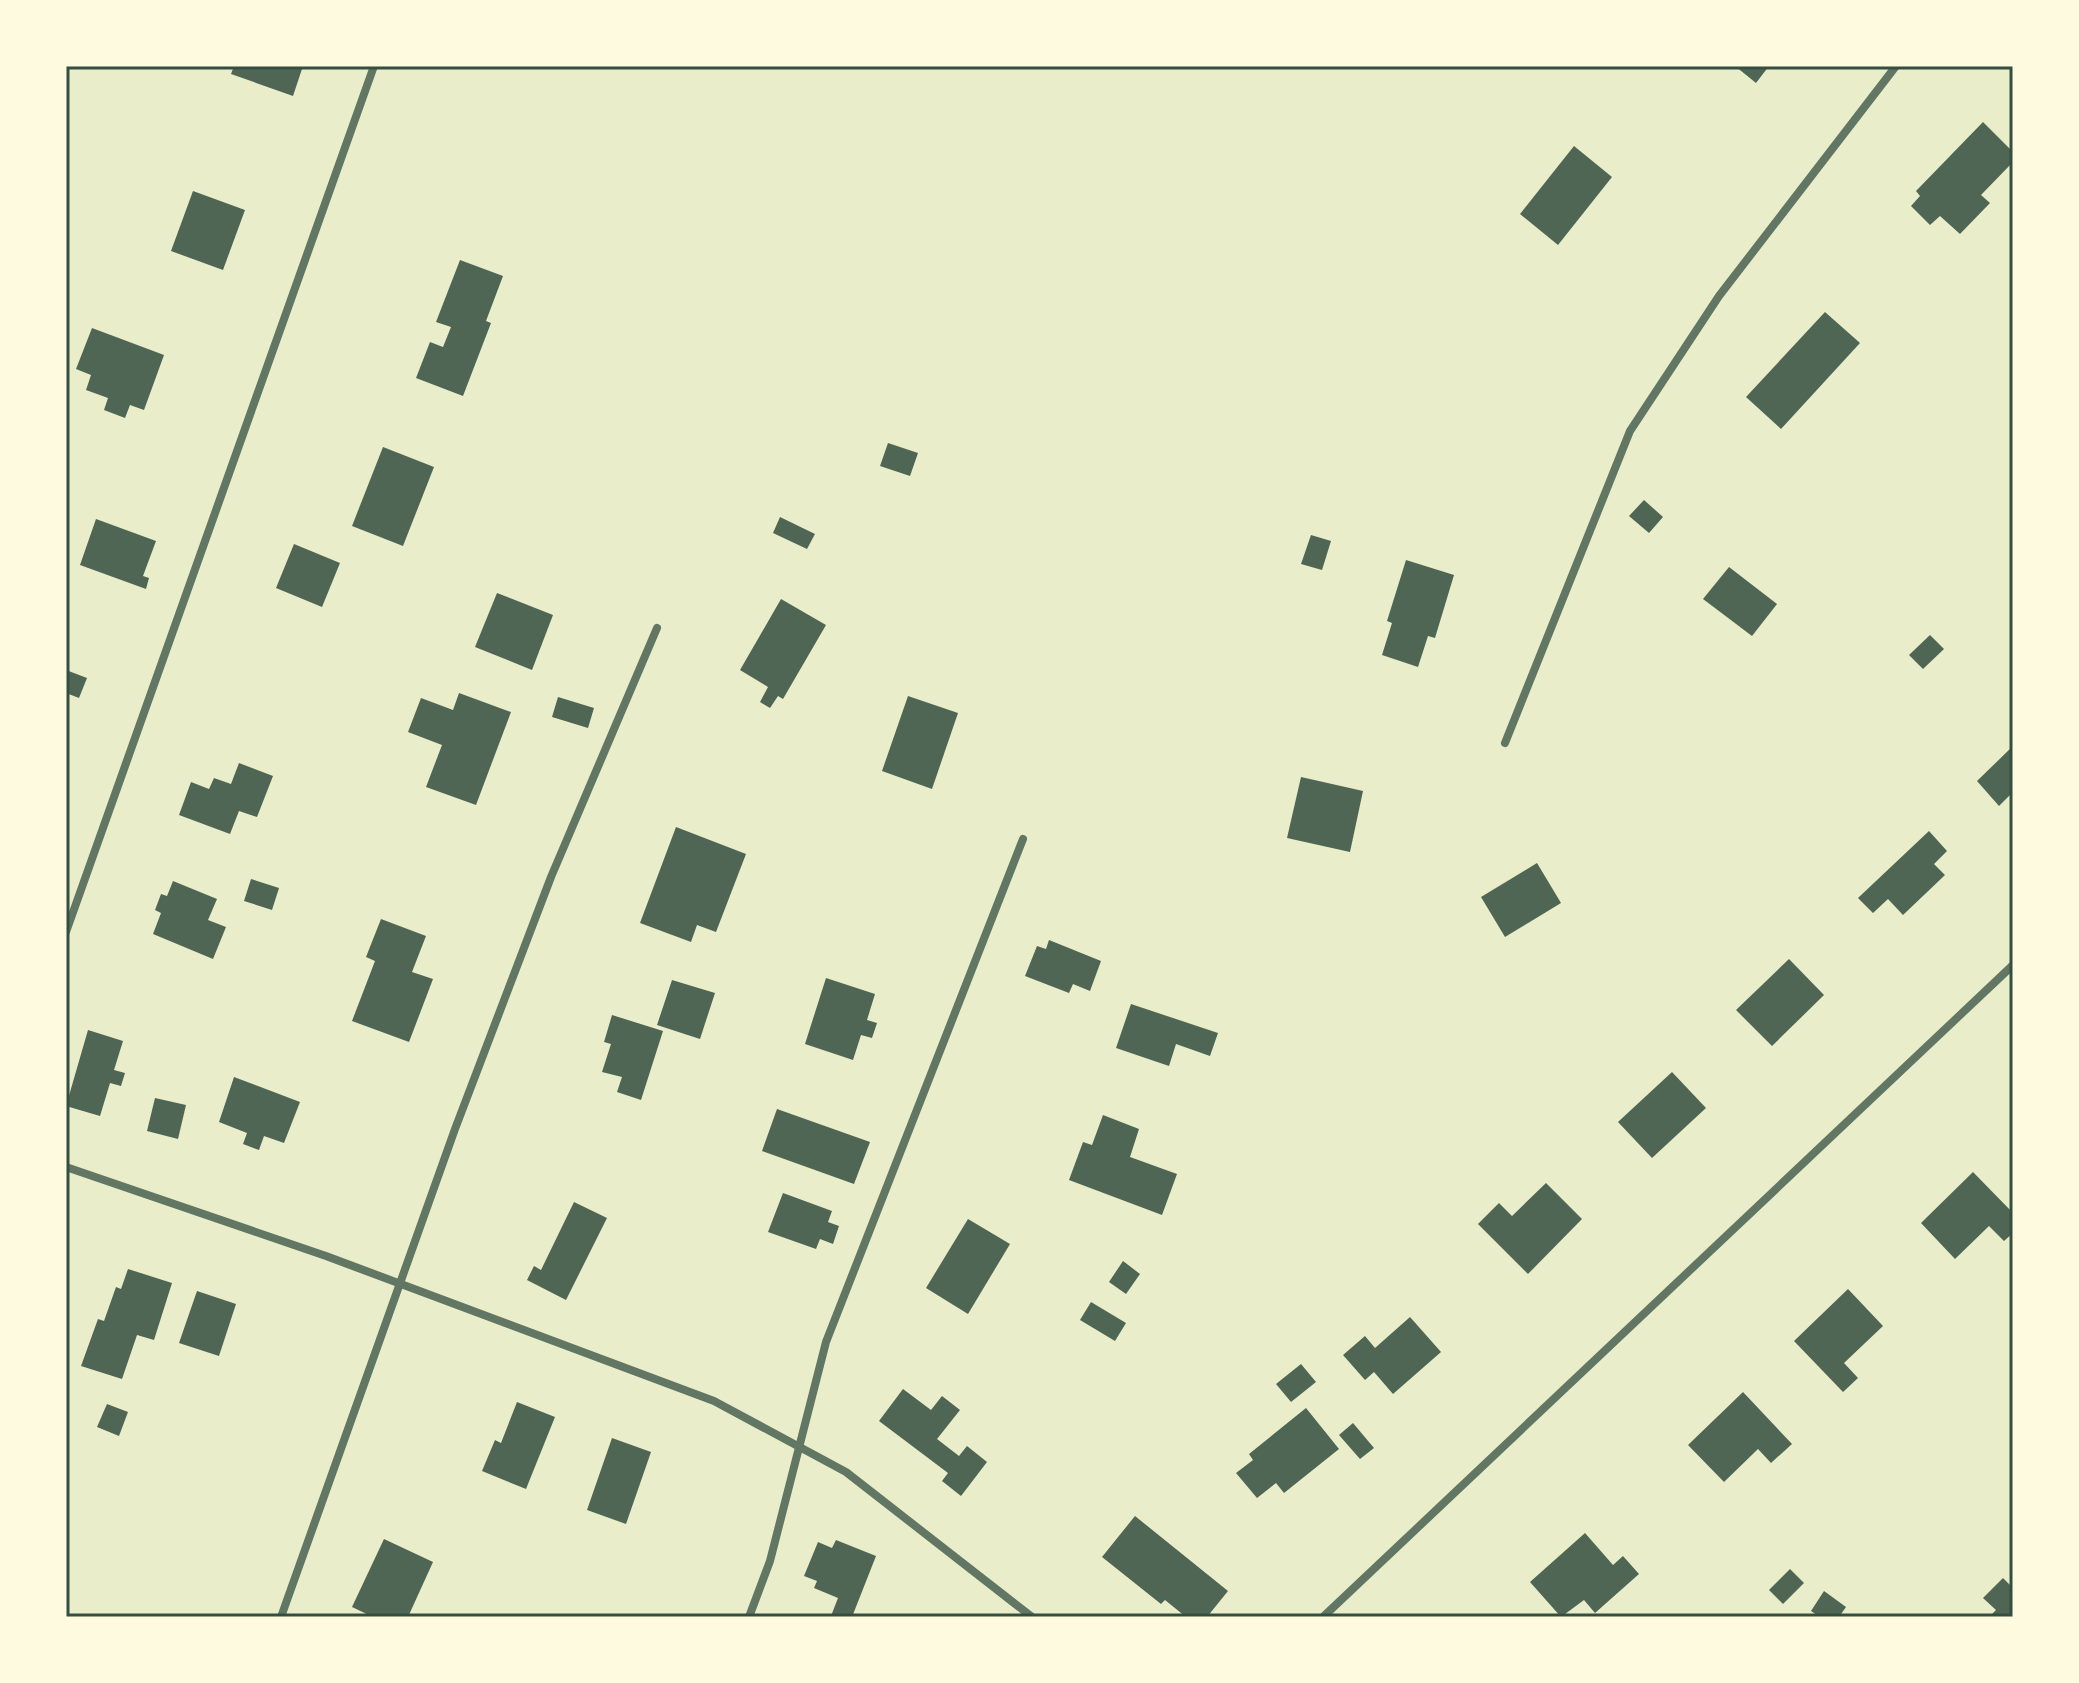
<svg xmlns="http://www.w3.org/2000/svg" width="2079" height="1683" viewBox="0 0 2079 1683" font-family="'Archivo Narrow',sans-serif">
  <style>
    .building { fill: #4f6655 }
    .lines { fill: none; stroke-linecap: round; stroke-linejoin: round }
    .minor { stroke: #617663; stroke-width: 8 }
    .neatline { fill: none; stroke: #344e41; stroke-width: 3 }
  </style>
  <rect width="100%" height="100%" fill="#e9edc9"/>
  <!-- building -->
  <g class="building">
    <path d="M234 66H303L293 96 231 74Z"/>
    <path d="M1735 66H1769L1756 83Z"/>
    <path d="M1983 122 2013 152V162L1981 195 1990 203 1960 234 1940 216 1930 225 1911 206 1920 196 1916 191Z"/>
    <path d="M1574 146 1612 177 1558 245 1520 214Z"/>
    <path d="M193 191 245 210 223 270 171 251Z"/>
    <path d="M460 260 503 276 486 321 491 323 463 396 416 378 430 342 443 347 451 327 436 322Z"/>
    <path d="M1825 312 1860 343 1781 429 1746 397Z"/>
    <path d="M92 328 164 355 144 410 130 405 125 418 104 410 108 398 86 390 91 375 76 369Z"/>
    <path d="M888 443 918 453 910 476 880 466Z"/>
    <path d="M383 447 434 467 403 546 352 526Z"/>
    <path d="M1644 500 1663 517 1649 533 1629 516Z"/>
    <path d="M780 517 815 534 807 549 773 533Z"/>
    <path d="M96 519 156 541 143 576 149 578 146 589 80 565Z"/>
    <path d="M1311 535 1331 541 1322 570 1301 564Z"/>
    <path d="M294 544 340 563 322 607 276 588Z"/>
    <path d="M1406 560 1454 575 1435 638 1428 636 1418 667 1382 655 1392 623 1387 621Z"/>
    <path d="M1729 567 1777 604 1752 636 1703 599Z"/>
    <path d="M497 593 553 615 532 670 475 647Z"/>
    <path d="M781 599 826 625 783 699 778 696 770 708 760 702 768 687 740 670Z"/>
    <path d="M1930 635 1944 649 1923 669 1909 655Z"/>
    <path d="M66 670 87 678 79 698 66 693Z"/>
    <path d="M459 693 511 712 476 805 426 787 442 745 408 732 421 698 453 710Z"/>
    <path d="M908 696 958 713 932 789 882 771Z"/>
    <path d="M558 697 594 708 588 728 552 717Z"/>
    <path d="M2013 746V792L1999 806 1977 781Z"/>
    <path d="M239 763 273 776 257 817 239 811 230 834 179 815 191 782 209 789 214 778 231 784Z"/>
    <path d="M1301 777 1363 791 1350 852 1287 838Z"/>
    <path d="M676 827 746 854 716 932 697 925 691 942 640 923Z"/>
    <path d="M1929 831 1947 851 1934 864 1945 875 1903 915 1888 899 1873 913 1858 898Z"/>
    <path d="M1537 863 1561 903 1505 937 1481 897Z"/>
    <path d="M251 879 279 888 272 910 244 901Z"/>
    <path d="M173 881 217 899 208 920 226 927 213 959 153 934 161 913 155 910 161 894 167 896Z"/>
    <path d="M381 919 426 936 412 972 433 979 409 1042 352 1021 375 961 366 957Z"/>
    <path d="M1049 940 1101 961 1090 991 1073 984 1069 993 1025 976 1037 946 1046 949Z"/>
    <path d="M1789 959 1824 995 1772 1046 1736 1010Z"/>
    <path d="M826 978 875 994 867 1020 877 1023 872 1038 861 1035 853 1060 805 1044Z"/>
    <path d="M672 980 715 993 700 1039 657 1025Z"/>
    <path d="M1131 1004 1218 1033 1210 1056 1176 1044 1169 1066 1116 1048Z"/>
    <path d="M612 1015 663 1031 641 1100 617 1092 622 1077 602 1072 611 1044 604 1042Z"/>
    <path d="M88 1030 123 1041 114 1070 125 1073 121 1086 110 1083 100 1116 66 1106Z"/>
    <path d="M1672 1072 1706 1108 1652 1158 1618 1122Z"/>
    <path d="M234 1077 300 1102 284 1143 264 1136 259 1150 243 1144 247 1133 219 1122Z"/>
    <path d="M155 1098 186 1105 178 1139 147 1131Z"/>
    <path d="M777 1109 870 1142 854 1184 762 1151Z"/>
    <path d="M1103 1115 1139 1129 1130 1157 1177 1174 1162 1215 1069 1180 1083 1142 1092 1145Z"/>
    <path d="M1973 1172 2013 1213V1233L2004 1241 1989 1226 1955 1259 1921 1223Z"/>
    <path d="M1546 1183 1582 1219 1528 1274 1478 1224 1499 1203 1512 1216Z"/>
    <path d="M783 1193 832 1211 828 1222 839 1226 833 1244 820 1239 816 1249 768 1232Z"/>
    <path d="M574 1202 607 1218 566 1300 527 1280 534 1266 541 1270Z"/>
    <path d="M968 1219 1010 1244 968 1314 926 1288Z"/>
    <path d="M1123 1261 1140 1274 1126 1294 1109 1282Z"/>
    <path d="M128 1269 172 1283 154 1340 137 1335 122 1379 81 1366 98 1319 104 1321 116 1287 121 1289Z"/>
    <path d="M1848 1289 1883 1326 1844 1363 1858 1378 1843 1392 1794 1341Z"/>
    <path d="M197 1291 236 1304 219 1356 179 1343Z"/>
    <path d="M1091 1302 1126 1323 1115 1341 1080 1320Z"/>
    <path d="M1410 1317 1441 1352 1393 1394 1374 1372 1365 1380 1343 1355 1365 1336 1375 1348Z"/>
    <path d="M1301 1364 1316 1382 1291 1402 1276 1384Z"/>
    <path d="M903 1389 931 1410 942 1396 960 1410 937 1439 959 1456 967 1446 987 1462 961 1496 942 1481 948 1473 879 1421Z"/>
    <path d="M1743 1392 1792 1444 1771 1463 1758 1449 1724 1482 1688 1445Z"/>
    <path d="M517 1402 555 1417 526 1489 482 1471 495 1440 501 1443Z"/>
    <path d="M107 1404 128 1412 119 1436 97 1427Z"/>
    <path d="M1306 1408 1339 1449 1284 1493 1276 1483 1257 1498 1236 1473 1253 1460 1249 1454Z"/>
    <path d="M1353 1423 1374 1448 1360 1459 1339 1435Z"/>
    <path d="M612 1438 651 1452 626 1524 587 1510Z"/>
    <path d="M1135 1516 1228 1591 1207 1617H1186L1165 1600 1161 1604 1102 1557Z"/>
    <path d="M1585 1533 1613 1565 1623 1556 1639 1574 1595 1613 1584 1600 1561 1617 1530 1582Z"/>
    <path d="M384 1539 433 1562 408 1617H373L352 1607Z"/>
    <path d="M836 1540 876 1556 852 1617 831 1616 838 1598 814 1588 817 1581 804 1576 818 1542 832 1548Z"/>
    <path d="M1790 1569 1804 1583 1783 1604 1769 1590Z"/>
    <path d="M2003 1578 2013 1588V1617H1989L1996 1610 1983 1598Z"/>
    <path d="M1824 1591 1846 1607 1839 1617H1820L1811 1611Z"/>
  </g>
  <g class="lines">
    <!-- minor -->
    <g class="minor">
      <path d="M1505 743 1630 431 1719 296 1896 66"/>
      <path d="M66 932 374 66"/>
      <path d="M66 1167 326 1256 714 1401 846 1472 1032 1617"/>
      <path d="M281 1617 455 1129 551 877 657 628"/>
      <path d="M749 1617 770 1561 826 1342 1023 839"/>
      <path d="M1323 1617 2013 965"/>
    </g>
  </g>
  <!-- border -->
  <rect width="2079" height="1683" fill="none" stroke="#fefae0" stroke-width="136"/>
  <rect x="68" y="68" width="1943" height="1547" class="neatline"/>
</svg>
